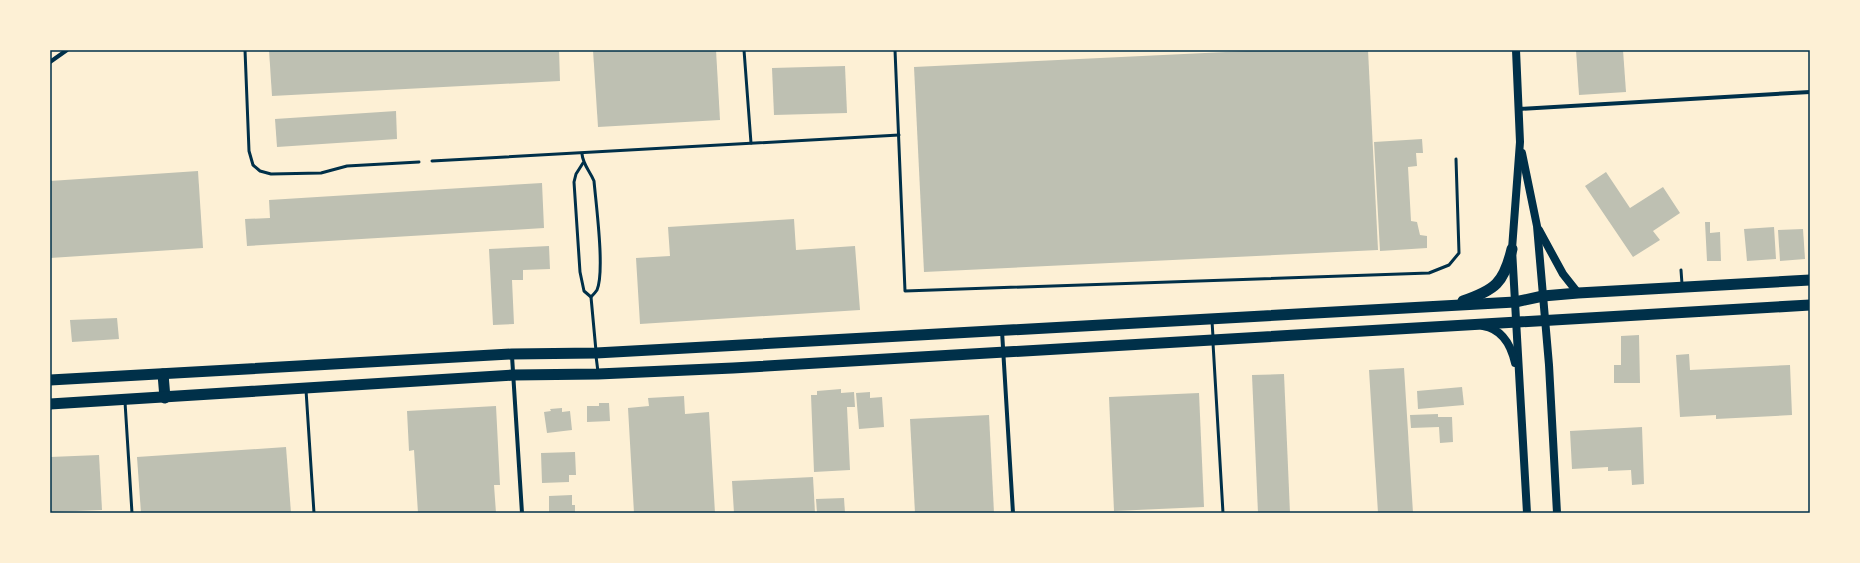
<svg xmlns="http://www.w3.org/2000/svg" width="1860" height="563" viewBox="0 0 1860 563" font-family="Rubik,sans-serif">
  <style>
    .building { fill: #bec0b2 }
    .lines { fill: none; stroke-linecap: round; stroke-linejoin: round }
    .service { stroke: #003049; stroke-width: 3 }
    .minor { stroke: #003049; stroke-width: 4 }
    .secondary { stroke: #003049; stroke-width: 8 }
    .trunk { stroke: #003049; stroke-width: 11 }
    .neatline { fill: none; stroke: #003049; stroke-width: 1.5 }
  </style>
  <rect width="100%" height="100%" fill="#fdf0d5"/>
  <!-- building -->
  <g class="building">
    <path d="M269 50H559L560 81 272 96Z"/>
    <path d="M593 50H716L720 120 598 127Z"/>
    <path d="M1268 50H1368L1378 250 924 272 914 67Z"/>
    <path d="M1576 50H1623L1626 92 1579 95Z"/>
    <path d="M845 66 847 113 774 115 772 68Z"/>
    <path d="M396 111 397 139 277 147 275 119Z"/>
    <path d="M1422 139 1423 153H1416L1417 166 1408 167 1411 221 1417 222 1420 235 1427 236V248L1380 251 1374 142Z"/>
    <path d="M198 171 203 248 50 258V181Z"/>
    <path d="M1606 172 1630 208 1663 187 1680 213 1653 231 1660 240 1633 257 1585 186Z"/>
    <path d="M542 183 544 228 247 246 245 219 270 218 269 200Z"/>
    <path d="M794 219 796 250 855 246 860 310 640 324 636 258 670 256 668 227Z"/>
    <path d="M1705 222H1710V233L1720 232 1721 261H1707Z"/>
    <path d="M1774 227 1776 259 1747 261 1744 229Z"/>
    <path d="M1803 229 1805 259 1780 261 1778 230Z"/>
    <path d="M549 246 550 269 523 270V280H512L514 324 493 325 489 249Z"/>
    <path d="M117 318 119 339 72 342 70 320Z"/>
    <path d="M1639 335 1640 383H1614V365H1621V336Z"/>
    <path d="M1689 354 1690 370 1790 365 1792 415 1716 419V415L1680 417 1676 355Z"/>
    <path d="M1404 368 1413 513H1378L1369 370Z"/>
    <path d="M1284 374 1290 513H1258L1252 375Z"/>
    <path d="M1462 387 1464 405 1418 409 1417 391Z"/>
    <path d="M841 389V393L854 392 855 407H847L850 470 814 472 811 395H817V391Z"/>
    <path d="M870 392V398L882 397 884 427 859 429 856 393Z"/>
    <path d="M1199 393 1204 507 1114 511 1109 397Z"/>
    <path d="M684 396 685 414 709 412 715 513H634L628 408 649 406 648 398Z"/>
    <path d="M599 403H609L610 421 587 422V406H599Z"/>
    <path d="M496 406 500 485H494L496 513H418L414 450 409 451 407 411Z"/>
    <path d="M562 408V412L570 411 572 430 547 433 544 412 551 411 550 409Z"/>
    <path d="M1438 414V417H1452L1453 442 1440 443 1439 427 1411 428 1410 415Z"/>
    <path d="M989 415 994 513H915L910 419Z"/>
    <path d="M1642 427 1644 484 1632 485 1631 470 1608 471V467L1572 469 1570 431Z"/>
    <path d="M286 447 291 513H141L137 457Z"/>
    <path d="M575 452 576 475H569V482L542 483 541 453Z"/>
    <path d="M99 455 102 510 50 512V457Z"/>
    <path d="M813 477 815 513H734L732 481Z"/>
    <path d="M572 495V505H575V513H549V496Z"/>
    <path d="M844 498 845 513H817L816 499Z"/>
  </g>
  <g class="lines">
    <!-- service -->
    <g class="service">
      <path d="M245 50 249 151 253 165 260 171 271 174 321 173 347 166 419 162"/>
      <path d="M744 50 751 143"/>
      <path d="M895 50 905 291 1429 273 1449 265 1459 253 1456 159"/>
      <path d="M582 154C583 165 590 171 594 181 596 204 605 271 597 290 595 293 593 295 591 297"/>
      <path d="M432 161 899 135"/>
      <path d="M583 163 576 174 574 182 580 272 584 291 591 297 596 351"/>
      <path d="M1681 270 1682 284"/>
      <path d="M1212 321 1213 337"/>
      <path d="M1213 343 1223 513"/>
      <path d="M596 356 598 372"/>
      <path d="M306 390 314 513"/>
      <path d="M125 402 132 513"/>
    </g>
    <!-- minor -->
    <g class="minor">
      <path d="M50 62 67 50"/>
      <path d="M1519 109 1810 92"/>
      <path d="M1002 331 1013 513"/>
      <path d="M512 356 522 513"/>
    </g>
    <!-- secondary -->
    <g class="secondary">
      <path d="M1516 50 1520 142 1512 249 1527 513"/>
      <path d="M1522 153 1537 226 1549 365 1557 513"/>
      <path d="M1539 230 1563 274 1578 293"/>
      <path d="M1483 326C1502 329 1511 345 1515 363"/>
    </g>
    <!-- trunk -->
    <g class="trunk">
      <path d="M1463 301C1495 290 1504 283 1512 249"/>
      <path d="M163 374 165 398"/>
      <path d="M50 380 512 354 596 353 1515 302 1543 296 1578 293 1810 280"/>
      <path d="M50 404 514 375 598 374 733 368 1810 305"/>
    </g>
  </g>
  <!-- border -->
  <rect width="1860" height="563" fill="none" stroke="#fdf0d5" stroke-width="102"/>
  <rect x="51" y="51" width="1758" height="461" class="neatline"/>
</svg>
